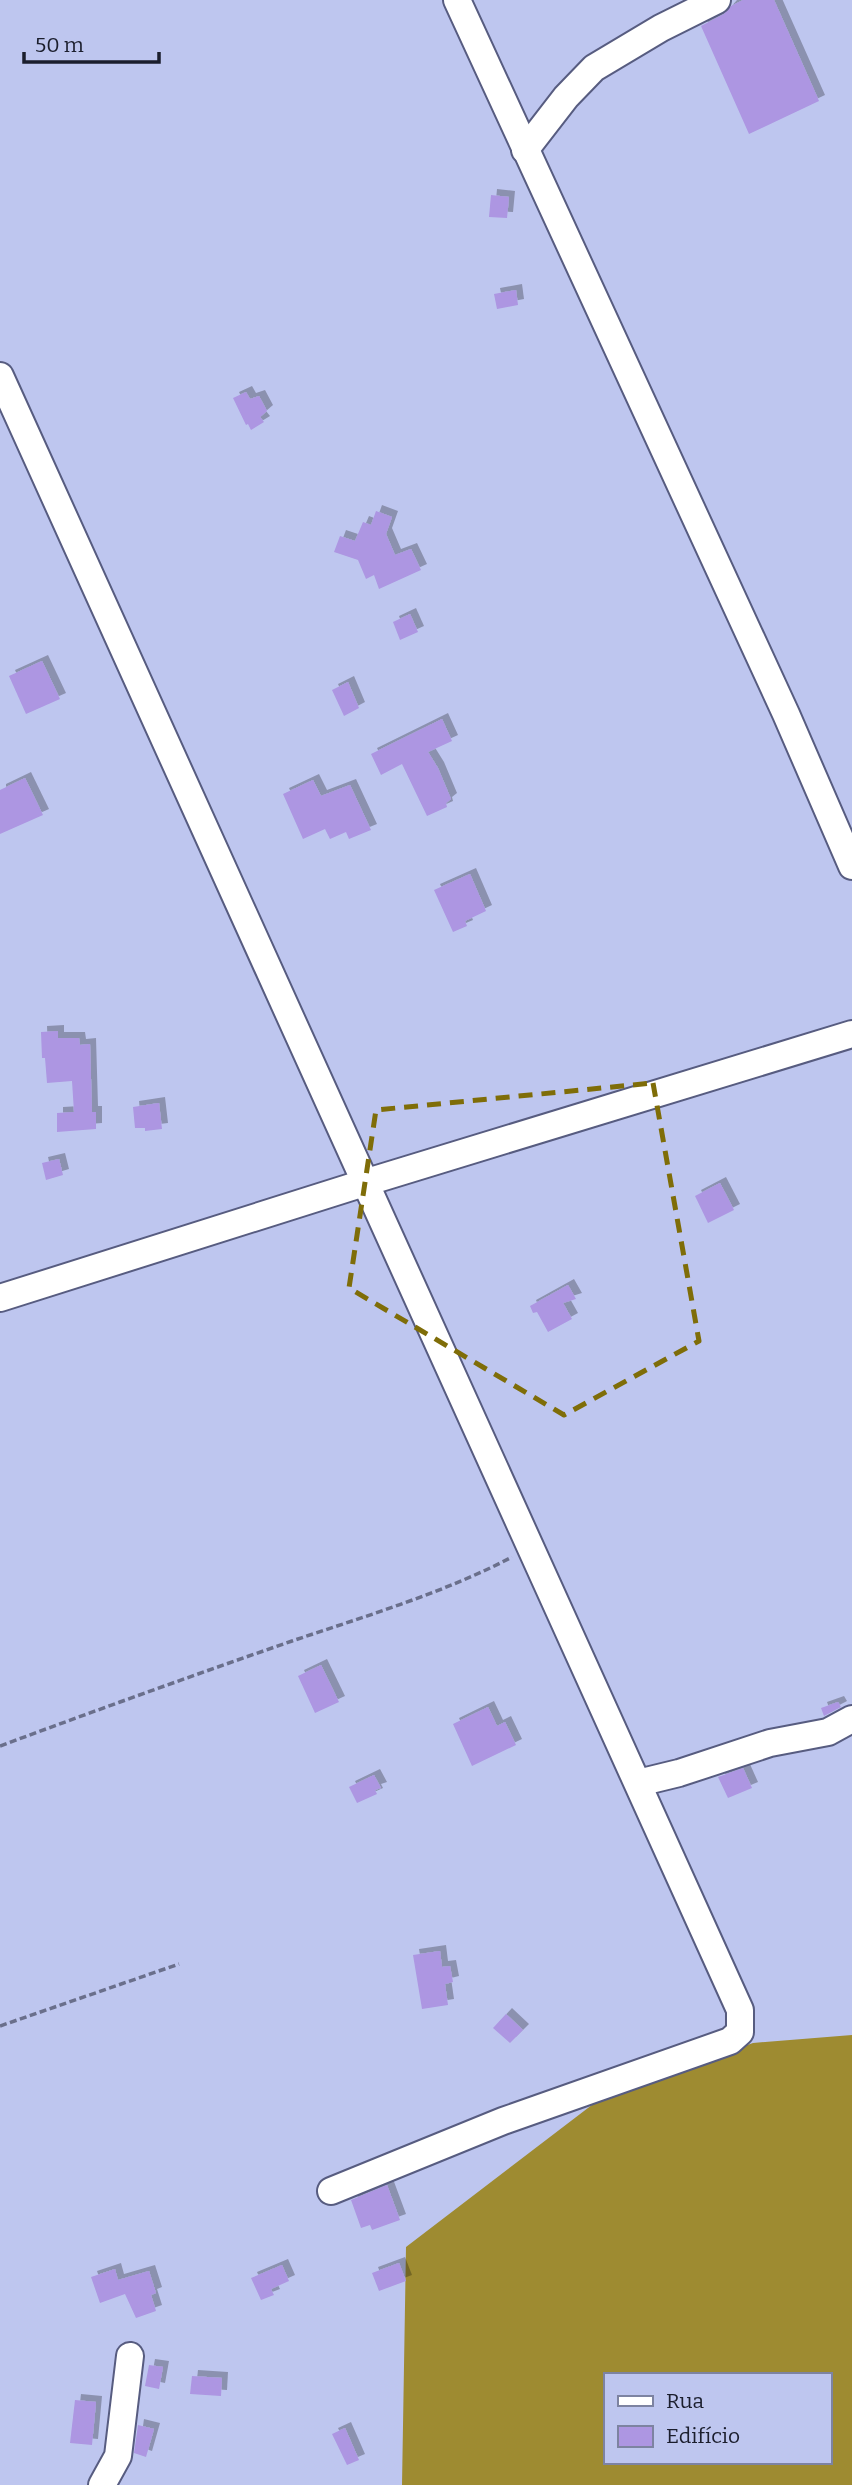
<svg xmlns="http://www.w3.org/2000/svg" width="852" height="2485" viewBox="0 0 852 2485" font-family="Bitter,serif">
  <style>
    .forest { fill: #9e8b31; fill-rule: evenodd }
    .building { fill: #ad96e2; filter: url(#shadow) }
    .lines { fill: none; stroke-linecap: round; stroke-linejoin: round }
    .minor-casing { stroke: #575c80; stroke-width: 30 }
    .path { stroke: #6a6f8b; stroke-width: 3.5; stroke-dasharray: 7 3.5; stroke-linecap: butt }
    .minor { stroke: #fff; stroke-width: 26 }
    .marked { fill: none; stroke: #7f6d08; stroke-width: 5; stroke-dasharray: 14 9; stroke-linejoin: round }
  </style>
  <defs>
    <filter id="shadow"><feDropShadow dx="6" dy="-6" stdDeviation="0" flood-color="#0004"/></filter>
  </defs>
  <rect width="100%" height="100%" fill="#bec6ef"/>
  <!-- forest -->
  <path class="forest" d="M852 2035V2485H402L406 2247 605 2095 753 2043ZM605 2375H829V2462H605Z"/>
  <!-- building -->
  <g class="building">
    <path d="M743 0H774L819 101 749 134 701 26 724 14 731 6Z"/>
    <path d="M491 195 509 197 507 218 489 217Z"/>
    <path d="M516 290 518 305 497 309 494 294Z"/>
    <path d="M246 392 250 399 259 396 267 411 260 417 264 422 251 430 248 424 246 425 233 398Z"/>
    <path d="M376 511 392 517 386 534 395 555 411 549 421 570 379 589 374 575 366 579 358 560 334 552 340 536 355 541 363 522 371 525Z"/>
    <path d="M410 614 418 632 400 640 393 622Z"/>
    <path d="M42 661 60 699 26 714 9 676Z"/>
    <path d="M348 682 359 708 344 716 332 690Z"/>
    <path d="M442 719 452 741 428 752 438 768 451 799 446 803 447 807 427 816 402 764 381 775 371 754Z"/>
    <path d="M25 778 43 815 0 834V790Z"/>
    <path d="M313 780 321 796 350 785 371 830 349 839 346 832 330 839 325 829 303 839 283 794Z"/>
    <path d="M470 874 486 911 465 921 467 926 453 932 434 890Z"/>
    <path d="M58 1031V1038H79L80 1045 90 1044 92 1112H96V1129L57 1132V1113L74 1112 72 1081 47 1083 45 1058H42L41 1032Z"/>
    <path d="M159 1103 162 1129 145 1131V1128H135L133 1107Z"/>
    <path d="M59 1159 63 1175 46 1180 42 1163Z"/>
    <path d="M720 1183 734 1210 708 1223 695 1196Z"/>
    <path d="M568 1285 576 1299 563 1303 572 1319 548 1332 537 1312 533 1313 530 1306Z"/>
    <path d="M321 1665 339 1702 315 1713 298 1676Z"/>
    <path d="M838 1702 841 1707 824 1716 821 1708Z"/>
    <path d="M488 1707 497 1726 505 1722 516 1745 472 1766 453 1724Z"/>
    <path d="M743 1768 752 1788 728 1798 718 1777Z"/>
    <path d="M374 1775 381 1788 375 1790 377 1794 357 1803 349 1787Z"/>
    <path d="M440 1951 442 1967 450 1966 453 1982 445 1984 448 2005 422 2009 413 1955Z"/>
    <path d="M506 2014 523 2030 510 2043 493 2028Z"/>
    <path d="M387 2185 400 2220 372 2230 370 2225 361 2228 351 2200Z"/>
    <path d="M399 2263 406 2281 379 2291 372 2273Z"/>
    <path d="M282 2265 289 2281 271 2289 274 2295 261 2300 251 2278Z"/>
    <path d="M115 2269 118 2280 149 2271 156 2293 151 2295 156 2311 136 2318 125 2294 100 2303 91 2277Z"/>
    <path d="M149 2365 163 2367 159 2389 145 2386Z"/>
    <path d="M192 2376 222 2378 221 2396 190 2394Z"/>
    <path d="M75 2400 96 2402 92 2445 70 2443Z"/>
    <path d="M138 2425 154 2429 146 2457 134 2453Z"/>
    <path d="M345 2428 359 2460 347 2465 332 2434Z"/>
  </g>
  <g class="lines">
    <defs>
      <g id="minor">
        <path d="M457 0 786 714 852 866"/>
        <path d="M525 150 566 97 594 68 661 28 717 0"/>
        <path d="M0 376 740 2010V2032L730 2041 503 2121 331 2191"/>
        <path d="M0 1298 364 1183 852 1034"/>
        <path d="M638 1783 679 1773 770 1743 828 1732 852 1719"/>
        <path d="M102 2485 118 2456 130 2356"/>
      </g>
    </defs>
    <!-- minor casing -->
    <use href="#minor" class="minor-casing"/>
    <!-- path -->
    <g class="path">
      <path d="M0 1746C97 1710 194 1675 292 1641 363 1617 446 1592 512 1557"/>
      <path d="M0 2026 179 1964"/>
    </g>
    <!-- minor -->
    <use href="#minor" class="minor"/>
  </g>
  <!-- marked area -->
  <path class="marked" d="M653 1083 699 1341 564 1415 349 1288 376 1110Z"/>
  <!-- legend -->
  <rect x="604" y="2373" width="228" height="91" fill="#bec6ef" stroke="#7d83a1" stroke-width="2"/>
  <rect x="618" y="2396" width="35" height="10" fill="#ffffff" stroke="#7d83a1" stroke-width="2"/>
  <text x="666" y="2408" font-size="21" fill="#1b1e2d">Rua</text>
  <rect x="618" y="2426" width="35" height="21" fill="#ad96e2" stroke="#7d83a1" stroke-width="2"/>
  <text x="666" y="2443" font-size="21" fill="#1b1e2d">Edifício</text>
  <!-- scale -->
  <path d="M24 52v10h135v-10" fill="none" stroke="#1b1e2d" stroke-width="3.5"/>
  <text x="35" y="52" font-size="21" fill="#1b1e2d" stroke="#bec6ef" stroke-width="5" paint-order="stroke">50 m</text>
</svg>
